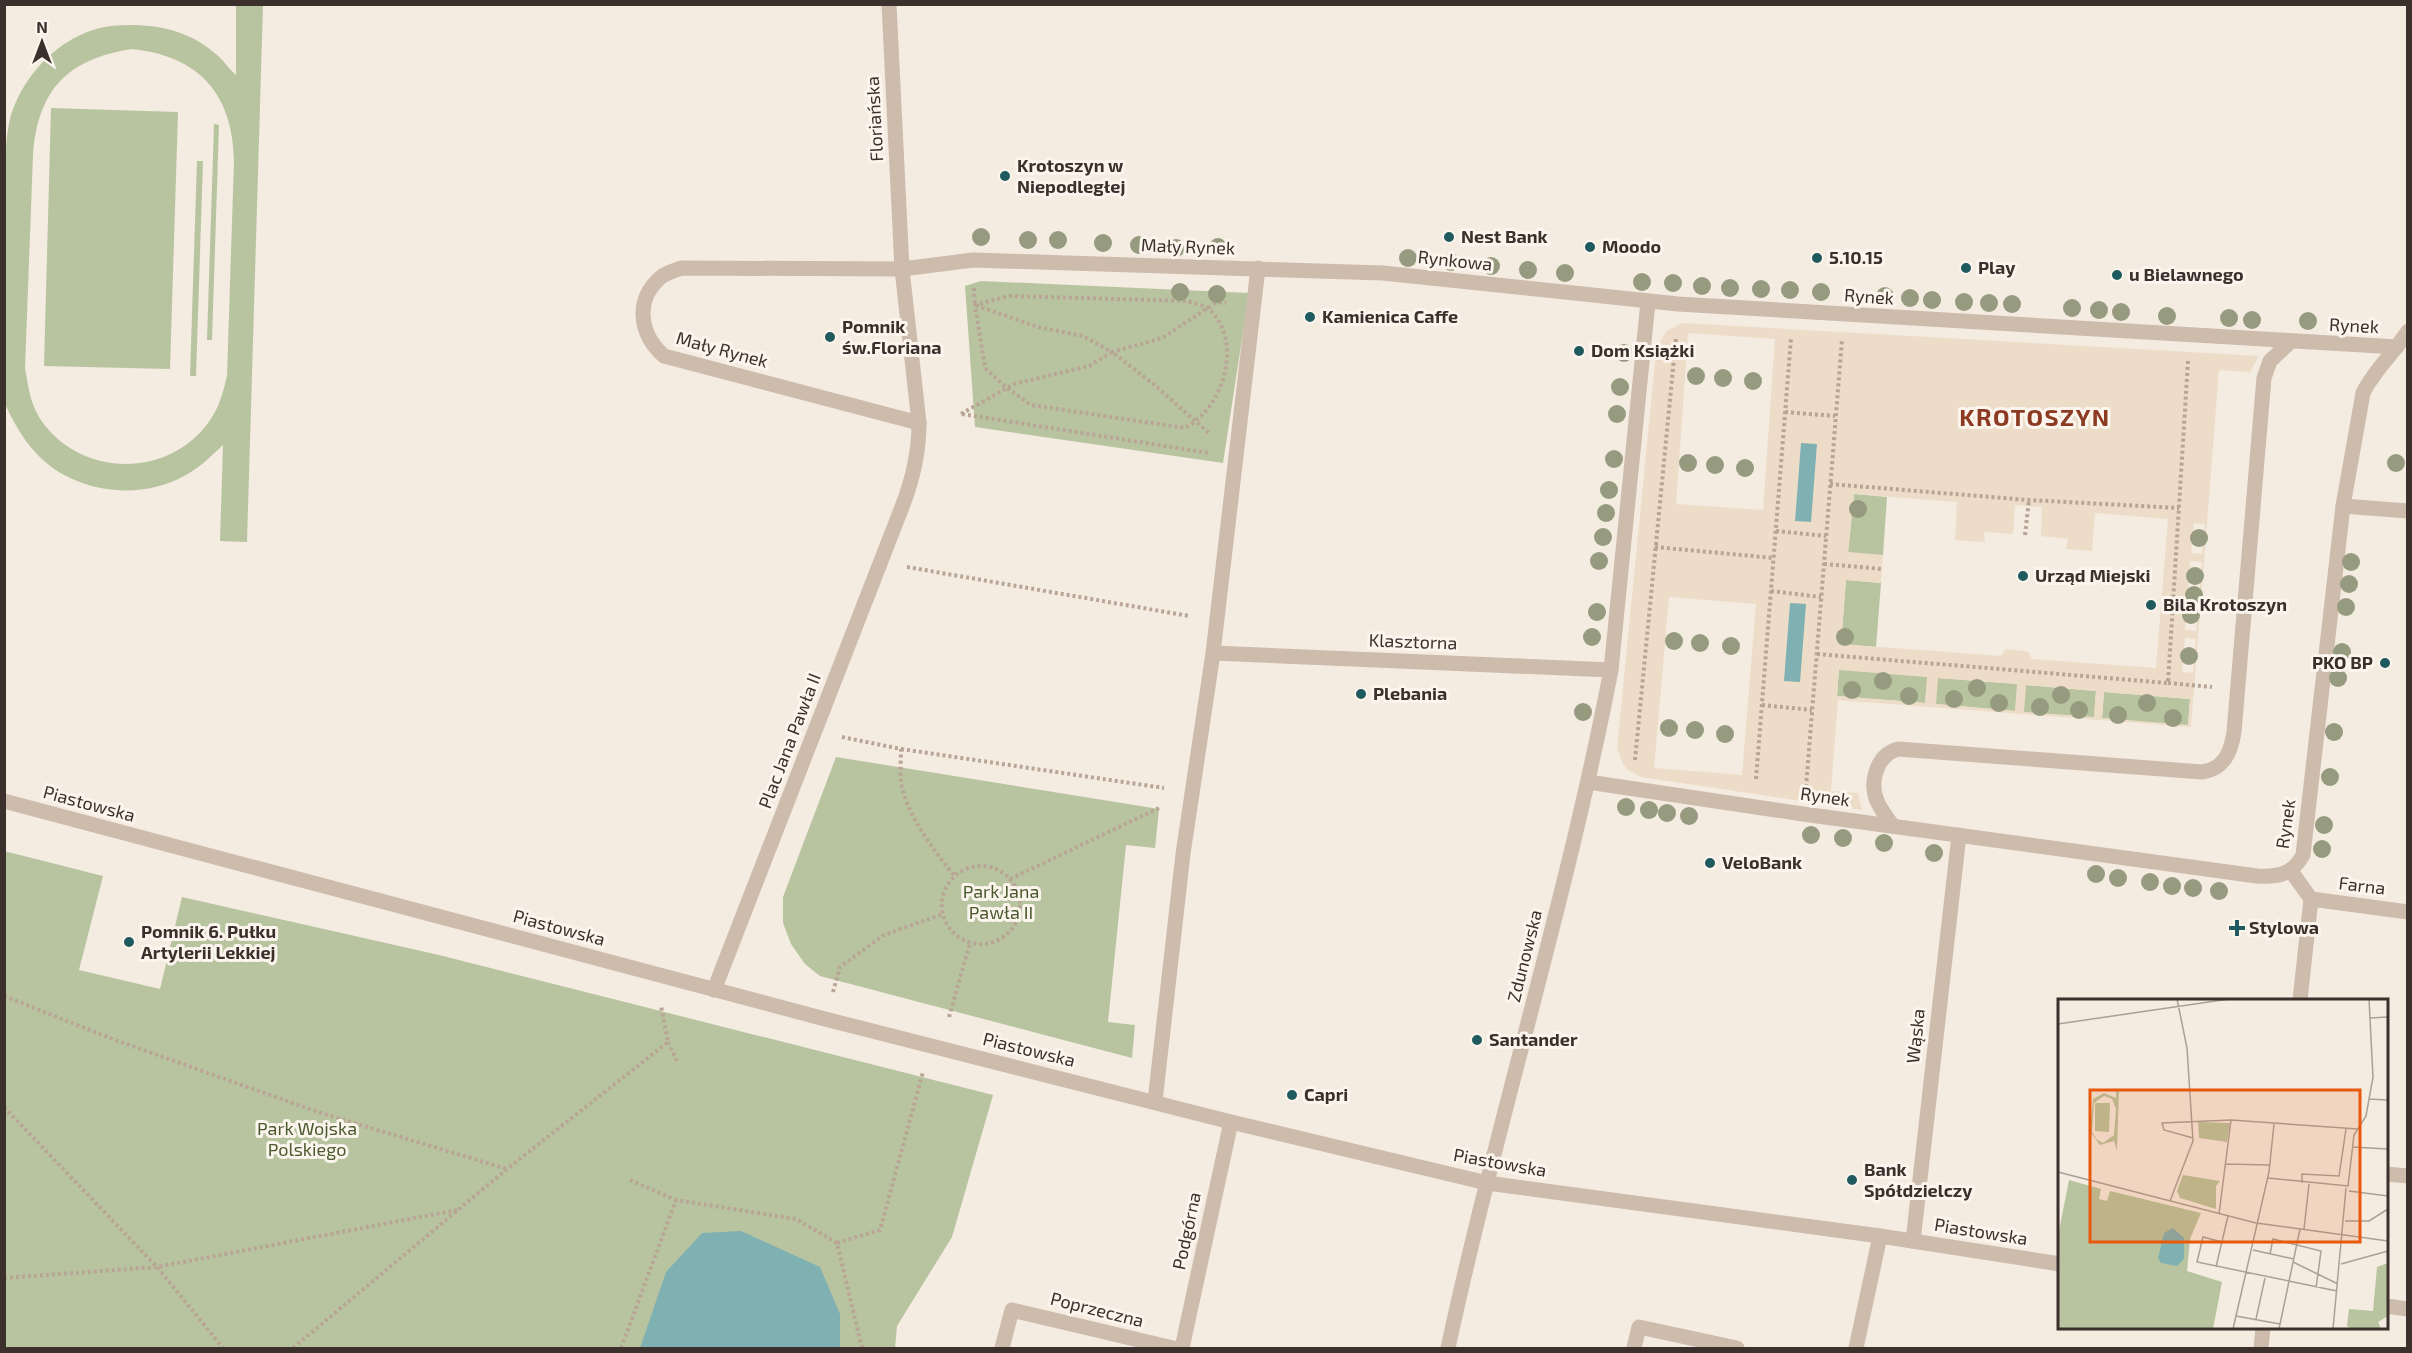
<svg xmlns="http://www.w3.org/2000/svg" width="2412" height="1353" viewBox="0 0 2412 1353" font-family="'Exo 2',sans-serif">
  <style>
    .green { fill: #b8c4a0; fill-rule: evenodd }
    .plaza { fill: #ecdcc8; fill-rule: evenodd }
    .water { fill: #7fb0b2 }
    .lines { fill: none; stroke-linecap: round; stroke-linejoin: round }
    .path { stroke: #b9a596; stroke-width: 4; stroke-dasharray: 3 3; stroke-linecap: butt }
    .minor { stroke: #cdbbac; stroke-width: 15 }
    .tree { fill: #969b7f }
    .poi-dot { fill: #1f5a5e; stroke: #fbf5ee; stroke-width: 2 }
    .labels { text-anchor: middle; stroke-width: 6; stroke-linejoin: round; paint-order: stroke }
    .street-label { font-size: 18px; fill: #3b302b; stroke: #fbf5ee }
    .poi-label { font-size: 18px; font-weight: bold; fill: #3b302b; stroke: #fbf5ee; text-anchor: start }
    .park-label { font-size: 18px; fill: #4a5a2e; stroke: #fbf5ee }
    .district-label { font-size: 24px; font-weight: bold; letter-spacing: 1.5px; fill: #8c3b22; stroke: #fbf5ee }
    .inset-road { fill: none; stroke: #aaa098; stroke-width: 1.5 }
    .view { fill: #e8590c; fill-opacity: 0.15; stroke: #e8590c; stroke-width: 3 }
    .inset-edge { fill: none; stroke: #3b302b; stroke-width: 3 }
  </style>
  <rect width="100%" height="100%" fill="#f4ebe1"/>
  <!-- green -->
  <g class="green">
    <path d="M236 5H263L247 542 220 541 223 445C211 456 200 468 184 476 138 502 71 492 36 453 22 438 13 421 4 402 4 334 3 265 5 197 6 174 4 148 9 124 19 77 62 32 111 26 148 22 188 28 217 55 224 61 229 69 236 75ZM132 49C199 56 233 94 234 161L227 376C223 392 219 409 208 423 166 480 77 477 39 417 30 402 28 385 25 368L33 155C38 90 67 59 132 49Z"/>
    <path d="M51 108 178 112 170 369 44 366Z"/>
    <path d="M214 124 219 125 212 340H207Z"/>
    <path d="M197 161H203L196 376H190Z"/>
    <path d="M981 281 1249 293 1223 463 975 427 965 286Z"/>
    <path d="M1854 494 1887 497 1883 555 1848 553Z"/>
    <path d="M1846 580 1881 583 1876 647 1841 644Z"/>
    <path d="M1839 669 1928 677 1925 703 1837 696Z"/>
    <path d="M1938 678 2018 684 2015 711 1935 704Z"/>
    <path d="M2026 685 2096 691 2094 718 2023 712Z"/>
    <path d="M2104 692 2190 699 2188 726 2102 718Z"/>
    <path d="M836 757 1159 809 1155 848 1126 845 1108 1022 1135 1025 1132 1058 820 976 805 964 791 944 783 923V897Z"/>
    <path d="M4 851 103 876 79 970 160 989 182 897 439 955 993 1095 952 1237 897 1326 895 1348H5Z"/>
  </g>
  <!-- plaza -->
  <path class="plaza" d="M1683 323 2259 356 2250 372 2219 370 2191 727 1838 700 1831 791 1858 793 1862 810 1641 777 1627 769 1623 764 1617 749 1656 353 1663 336 1668 330ZM1688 333 1775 339 1763 510 1676 504ZM1801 444 1817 445 1810 522 1795 521ZM1854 494 1957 502 1955 540 1985 542 1984 532 2013 534 2015 505 2042 507 2041 536 2068 539 2066 549 2092 551 2095 513 2168 519 2156 668 2031 659 2029 652 2006 649 2001 656 1841 644 1846 580 1881 583 1883 555 1848 552ZM2194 523 2205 524 2202 554 2191 553ZM2190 561 2202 562 2196 631 2185 630ZM1669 597 1756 604 1742 775 1654 768ZM2185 638 2196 639 2193 673 2182 672ZM1839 670 1927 677 1925 703 1837 696ZM1938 678 2017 684 2015 711 1936 704ZM2026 685 2096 691 2094 717 2024 712ZM2104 692 2190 699 2188 725 2102 718Z"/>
  <!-- water -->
  <g class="water">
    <path d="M1801 443 1817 444 1811 522 1795 521Z"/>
    <path d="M1790 603 1806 604 1800 682 1784 681Z"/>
    <path d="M741 1231 820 1267 840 1314V1348H640L666 1272 702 1233Z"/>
  </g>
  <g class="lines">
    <!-- path -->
    <g class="path">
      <path d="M974 288 975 305 1038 327 1083 336 1112 352 1162 338 1217 302 1226 303"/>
      <path d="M1009 296 1187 301C1193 303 1204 305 1209 309 1244 342 1224 407 1185 428L1031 405 1007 388 985 368 975 305Z"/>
      <path d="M1785 412 1835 416"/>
      <path d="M961 414 1014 384 1089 366 1112 352 1157 387 1210 434"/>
      <path d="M962 414 1209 453"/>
      <path d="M1830 484 2029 500 2179 508"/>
      <path d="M1776 531 1826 536"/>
      <path d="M2025 535 2029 500"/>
      <path d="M1655 547 1774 558"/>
      <path d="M1824 564 1882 569"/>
      <path d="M907 567 1189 616"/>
      <path d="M1771 591 1821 597"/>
      <path d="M1817 654 2168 683 2188 361"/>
      <path d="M2168 683 2212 687"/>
      <path d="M1762 705 1812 710"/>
      <path d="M842 737 901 749C901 759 900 771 901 782 905 812 935 853 955 876"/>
      <path d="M901 749 1164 788"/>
      <path d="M1635 760 1676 338"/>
      <path d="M1756 779 1791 338"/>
      <path d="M1806 787 1842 340"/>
      <circle cx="981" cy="905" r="39"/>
      <path d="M1010 879 1161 807"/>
      <path d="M833 992 840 967 884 935 943 914"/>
      <path d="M4 996 115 1040 321 1113 507 1169"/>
      <path d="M949 1017 970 943"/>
      <path d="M668 1042 678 1063"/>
      <path d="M4 1107 157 1267 223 1348"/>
      <path d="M630 1180 676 1200"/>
      <path d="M4 1278 157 1267 457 1210"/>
      <path d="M293 1348 507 1169 668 1042 661 1006"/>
      <path d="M621 1348 676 1200 796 1219 837 1243"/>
      <path d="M862 1348 837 1243 880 1230 923 1072"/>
    </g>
    <!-- minor -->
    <g class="minor">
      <path d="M919 423 664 356C640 335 634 301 660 278 665 273 674 271 681 268L902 269 973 260 1383 273 1678 304 2397 347"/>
      <path d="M2343 506 2408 511"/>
      <path d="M1213 653 1611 670"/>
      <path d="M1588 782 1803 814 2257 876C2278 877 2292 875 2303 855L2343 506 2363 393C2374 370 2394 353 2408 331"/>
      <path d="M4 801 825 1019 1231 1122 1487 1183 1880 1236 2060 1264"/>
      <path d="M1893 826C1887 818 1881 810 1877 801 1869 781 1877 755 1898 749L2202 772C2224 769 2231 752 2234 732L2264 378 2270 361 2290 342"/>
      <path d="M2291 871 2311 899 2300 1000"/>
      <path d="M2311 899 2408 912"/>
      <path d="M714 990 902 507C913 479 919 454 919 423L902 269 889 4"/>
      <path d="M1155 1101 1183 854 1213 653 1258 268"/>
      <path d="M2386 1174 2408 1176"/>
      <path d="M1913 1241 1959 835"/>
      <path d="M2386 1306 2408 1309"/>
      <path d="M1002 1348 1012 1310 1173 1348"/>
      <path d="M1182 1348 1231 1122"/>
      <path d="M1448 1348C1497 1121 1567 899 1611 670L1648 302"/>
      <path d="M1634 1348 1639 1327 1737 1348"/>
      <path d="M1856 1348 1880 1236"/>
      <path d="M2261 1348 2263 1328"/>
    </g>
  </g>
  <!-- trees -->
  <g class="tree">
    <circle cx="981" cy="237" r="9"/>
    <circle cx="1028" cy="240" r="9"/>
    <circle cx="1058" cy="240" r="9"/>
    <circle cx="1103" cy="243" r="9"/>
    <circle cx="1139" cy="245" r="9"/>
    <circle cx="1218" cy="247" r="9"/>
    <circle cx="1176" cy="248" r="9"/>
    <circle cx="1408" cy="258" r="9"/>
    <circle cx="1451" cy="262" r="9"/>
    <circle cx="1491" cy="266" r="9"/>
    <circle cx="1528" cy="270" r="9"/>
    <circle cx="1565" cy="273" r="9"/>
    <circle cx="1642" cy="282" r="9"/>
    <circle cx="1673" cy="283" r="9"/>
    <circle cx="1702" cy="286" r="9"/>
    <circle cx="1730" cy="288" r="9"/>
    <circle cx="1761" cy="289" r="9"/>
    <circle cx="1790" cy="290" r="9"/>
    <circle cx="1180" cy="292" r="9"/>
    <circle cx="1821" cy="292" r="9"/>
    <circle cx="1217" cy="294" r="9"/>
    <circle cx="1885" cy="296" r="9"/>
    <circle cx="1910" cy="298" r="9"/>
    <circle cx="1932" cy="300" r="9"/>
    <circle cx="1964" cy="302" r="9"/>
    <circle cx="1989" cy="303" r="9"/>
    <circle cx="2012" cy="304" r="9"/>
    <circle cx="2072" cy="308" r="9"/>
    <circle cx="2099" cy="310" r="9"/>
    <circle cx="2121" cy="312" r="9"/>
    <circle cx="2167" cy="316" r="9"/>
    <circle cx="2229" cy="318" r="9"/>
    <circle cx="2252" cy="320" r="9"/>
    <circle cx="2308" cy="321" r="9"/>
    <circle cx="1624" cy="353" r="9"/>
    <circle cx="1696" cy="376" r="9"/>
    <circle cx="1723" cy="378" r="9"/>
    <circle cx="1753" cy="381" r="9"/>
    <circle cx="1620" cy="387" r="9"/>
    <circle cx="1617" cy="414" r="9"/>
    <circle cx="1614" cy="459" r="9"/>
    <circle cx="1688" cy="463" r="9"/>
    <circle cx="2396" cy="463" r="9"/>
    <circle cx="1715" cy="465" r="9"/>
    <circle cx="1745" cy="468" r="9"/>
    <circle cx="1609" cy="490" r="9"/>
    <circle cx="1858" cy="509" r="9"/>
    <circle cx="1606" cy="513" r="9"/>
    <circle cx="1603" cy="537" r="9"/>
    <circle cx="2199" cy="538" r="9"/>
    <circle cx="1599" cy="561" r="9"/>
    <circle cx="2351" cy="562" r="9"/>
    <circle cx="2195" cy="576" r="9"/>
    <circle cx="2349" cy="584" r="9"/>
    <circle cx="2194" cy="595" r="9"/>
    <circle cx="2346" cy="607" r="9"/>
    <circle cx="1597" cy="612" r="9"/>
    <circle cx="2191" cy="615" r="9"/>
    <circle cx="1592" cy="637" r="9"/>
    <circle cx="1845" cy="637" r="9"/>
    <circle cx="1674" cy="641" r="9"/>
    <circle cx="1700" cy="643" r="9"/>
    <circle cx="1731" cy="646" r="9"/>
    <circle cx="2342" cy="652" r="9"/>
    <circle cx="2189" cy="656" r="9"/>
    <circle cx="2338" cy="678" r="9"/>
    <circle cx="1883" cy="681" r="9"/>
    <circle cx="1977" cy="688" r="9"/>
    <circle cx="1852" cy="690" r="9"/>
    <circle cx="2061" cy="695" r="9"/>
    <circle cx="1909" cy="696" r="9"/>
    <circle cx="1954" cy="699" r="9"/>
    <circle cx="1999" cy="703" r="9"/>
    <circle cx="2147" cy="703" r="9"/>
    <circle cx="2040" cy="707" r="9"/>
    <circle cx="2079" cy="710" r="9"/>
    <circle cx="1583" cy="712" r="9"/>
    <circle cx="2118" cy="715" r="9"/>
    <circle cx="2173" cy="718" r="9"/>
    <circle cx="1669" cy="728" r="9"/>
    <circle cx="1695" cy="730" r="9"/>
    <circle cx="2334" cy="732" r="9"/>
    <circle cx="1725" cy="734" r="9"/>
    <circle cx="2330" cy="777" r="9"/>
    <circle cx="1626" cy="807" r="9"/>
    <circle cx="1649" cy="810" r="9"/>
    <circle cx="1667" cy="813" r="9"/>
    <circle cx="1689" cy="816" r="9"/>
    <circle cx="2324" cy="825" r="9"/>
    <circle cx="1811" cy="835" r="9"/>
    <circle cx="1843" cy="838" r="9"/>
    <circle cx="1884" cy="843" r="9"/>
    <circle cx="2322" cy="849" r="9"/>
    <circle cx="1934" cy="853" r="9"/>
    <circle cx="2096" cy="874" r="9"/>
    <circle cx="2118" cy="878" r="9"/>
    <circle cx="2150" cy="882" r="9"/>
    <circle cx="2172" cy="886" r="9"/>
    <circle cx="2193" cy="888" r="9"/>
    <circle cx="2219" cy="891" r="9"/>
  </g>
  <!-- markers -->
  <g class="poi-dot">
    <circle cx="1005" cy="176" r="6"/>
    <circle cx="1449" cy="237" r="6"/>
    <circle cx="1590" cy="247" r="6"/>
    <circle cx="1817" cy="258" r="6"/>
    <circle cx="1966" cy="268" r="6"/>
    <circle cx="2117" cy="275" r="6"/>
    <circle cx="1310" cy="317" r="6"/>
    <circle cx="830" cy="337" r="6"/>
    <circle cx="1579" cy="351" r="6"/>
    <circle cx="2023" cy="576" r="6"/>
    <circle cx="2151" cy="605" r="6"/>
    <circle cx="2385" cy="663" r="6"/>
    <circle cx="1361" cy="694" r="6"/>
    <circle cx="1710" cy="863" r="6"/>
    <path d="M2234 919h6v6h6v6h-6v6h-6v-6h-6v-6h6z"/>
    <circle cx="129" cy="942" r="6"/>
    <circle cx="1477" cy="1040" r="6"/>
    <circle cx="1292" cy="1095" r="6"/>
    <circle cx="1852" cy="1180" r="6"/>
  </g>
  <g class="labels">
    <!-- street labels -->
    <g class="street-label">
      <text transform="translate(875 119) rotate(-93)" y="6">Floriańska</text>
      <text transform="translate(1188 247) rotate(2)" y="6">Mały Rynek</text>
      <text transform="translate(1455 261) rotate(6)" y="6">Rynkowa</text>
      <text transform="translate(1869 297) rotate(4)" y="6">Rynek</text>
      <text transform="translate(2354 326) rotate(3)" y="6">Rynek</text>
      <text transform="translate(722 350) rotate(15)" y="6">Mały Rynek</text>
      <text transform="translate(1413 642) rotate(2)" y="6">Klasztorna</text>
      <text transform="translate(790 741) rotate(-69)" y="6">Plac Jana Pawła II</text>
      <text transform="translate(1825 797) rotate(8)" y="6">Rynek</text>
      <text transform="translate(89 804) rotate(15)" y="6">Piastowska</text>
      <text transform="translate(2286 824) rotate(-82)" y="6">Rynek</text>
      <text transform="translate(2362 886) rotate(7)" y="6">Farna</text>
      <text transform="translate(559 928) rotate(15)" y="6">Piastowska</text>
      <text transform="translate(1525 956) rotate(-76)" y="6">Zdunowska</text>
      <text transform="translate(1916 1036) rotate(-84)" y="6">Wąska</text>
      <text transform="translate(1029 1050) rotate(14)" y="6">Piastowska</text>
      <text transform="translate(1500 1163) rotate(10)" y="6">Piastowska</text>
      <text transform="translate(1187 1231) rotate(-78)" y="6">Podgórna</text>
      <text transform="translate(1981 1232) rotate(9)" y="6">Piastowska</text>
      <text transform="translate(1097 1310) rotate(14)" y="6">Poprzeczna</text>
    </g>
    <!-- poi labels -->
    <g class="poi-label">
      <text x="1017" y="172">Krotoszyn w<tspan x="1017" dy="21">Niepodległej</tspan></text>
      <text x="1461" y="243">Nest Bank</text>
      <text x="1602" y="253">Moodo</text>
      <text x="1829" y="264">5.10.15</text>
      <text x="1978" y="274">Play</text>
      <text x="2129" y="281">u Bielawnego</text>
      <text x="1322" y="323">Kamienica Caffe</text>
      <text x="842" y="333">Pomnik<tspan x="842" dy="21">św.Floriana</tspan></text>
      <text x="1591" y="357">Dom Książki</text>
      <text x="2035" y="582">Urząd Miejski</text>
      <text x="2163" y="611">Bila Krotoszyn</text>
      <text x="2373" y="669" text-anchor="end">PKO BP</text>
      <text x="1373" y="700">Plebania</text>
      <text x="1722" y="869">VeloBank</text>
      <text x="2249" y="934">Stylowa</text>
      <text x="141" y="938">Pomnik 6. Pułku<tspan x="141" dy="21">Artylerii Lekkiej</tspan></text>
      <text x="1489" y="1046">Santander</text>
      <text x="1304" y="1101">Capri</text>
      <text x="1864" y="1176">Bank<tspan x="1864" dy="21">Spółdzielczy</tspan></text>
    </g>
    <!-- park labels -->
    <g class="park-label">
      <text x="1001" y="898">Park Jana<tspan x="1001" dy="21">Pawła II</tspan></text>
      <text x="307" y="1135">Park Wojska<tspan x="307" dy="21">Polskiego</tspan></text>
    </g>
    <!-- district labels -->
    <g class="district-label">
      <text x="2035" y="426">KROTOSZYN</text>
    </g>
  </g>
  <!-- overview -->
  <g transform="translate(2058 999)">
    <rect width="330" height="330" fill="#f4ebe1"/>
    <path d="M58 91H61L59 152 56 142 42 146 32 133 35 100 46 94 58 99ZM46 97 54 100 58 110 56 136 45 144 38 140 34 133 36 104ZM37 104H52L51 133 37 132ZM140 123 172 124 169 143 141 139ZM125 176 162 182 158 187V210L122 199 119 192ZM11 181 43 190 41 200 49 202 52 192 143 214 132 240 129 272 164 283 155 330H0V237ZM330 264V317L320 323 323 330H294L289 327 291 310 315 312 319 268Z" fill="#b8c4a0" fill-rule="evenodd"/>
    <path d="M115 229 126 239V260L119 267 103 264 100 259 106 234Z" fill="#7fb0b2"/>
    <path class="inset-road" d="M312 19 330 18M0 25 171 0M311 100 330 101M135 139 106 131 104 124 173 121 300 130M294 148 330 150M167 165 212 166M0 173 198 224 330 242M210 179 290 187 296 136 308 117 315 78 311 0M244 184V175L281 177 288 130M291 192 330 197M112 202 135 142 129 49 119 0M161 215 173 121M287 222H311L330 210M246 230 251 185M164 243 145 238 139 263 279 292M195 251 236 260M212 255 215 240 263 252 258 289M235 263 280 285M283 265 330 252M158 268 170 217M178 317 222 325M198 320 207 279M175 330 211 173 216 125M221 330 242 230M275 330 288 189"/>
    <path class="view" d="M32 91H302V243H32Z"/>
    <rect width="330" height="330" class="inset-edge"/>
  </g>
  <!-- border -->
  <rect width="2412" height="1353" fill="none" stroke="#3b302b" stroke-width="12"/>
  <!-- north arrow -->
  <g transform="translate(42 42)" stroke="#fbf5ee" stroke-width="4.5" paint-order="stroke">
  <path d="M0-4.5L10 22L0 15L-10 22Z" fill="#3b302b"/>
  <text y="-9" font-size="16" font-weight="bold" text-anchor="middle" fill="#3b302b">N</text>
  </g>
</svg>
